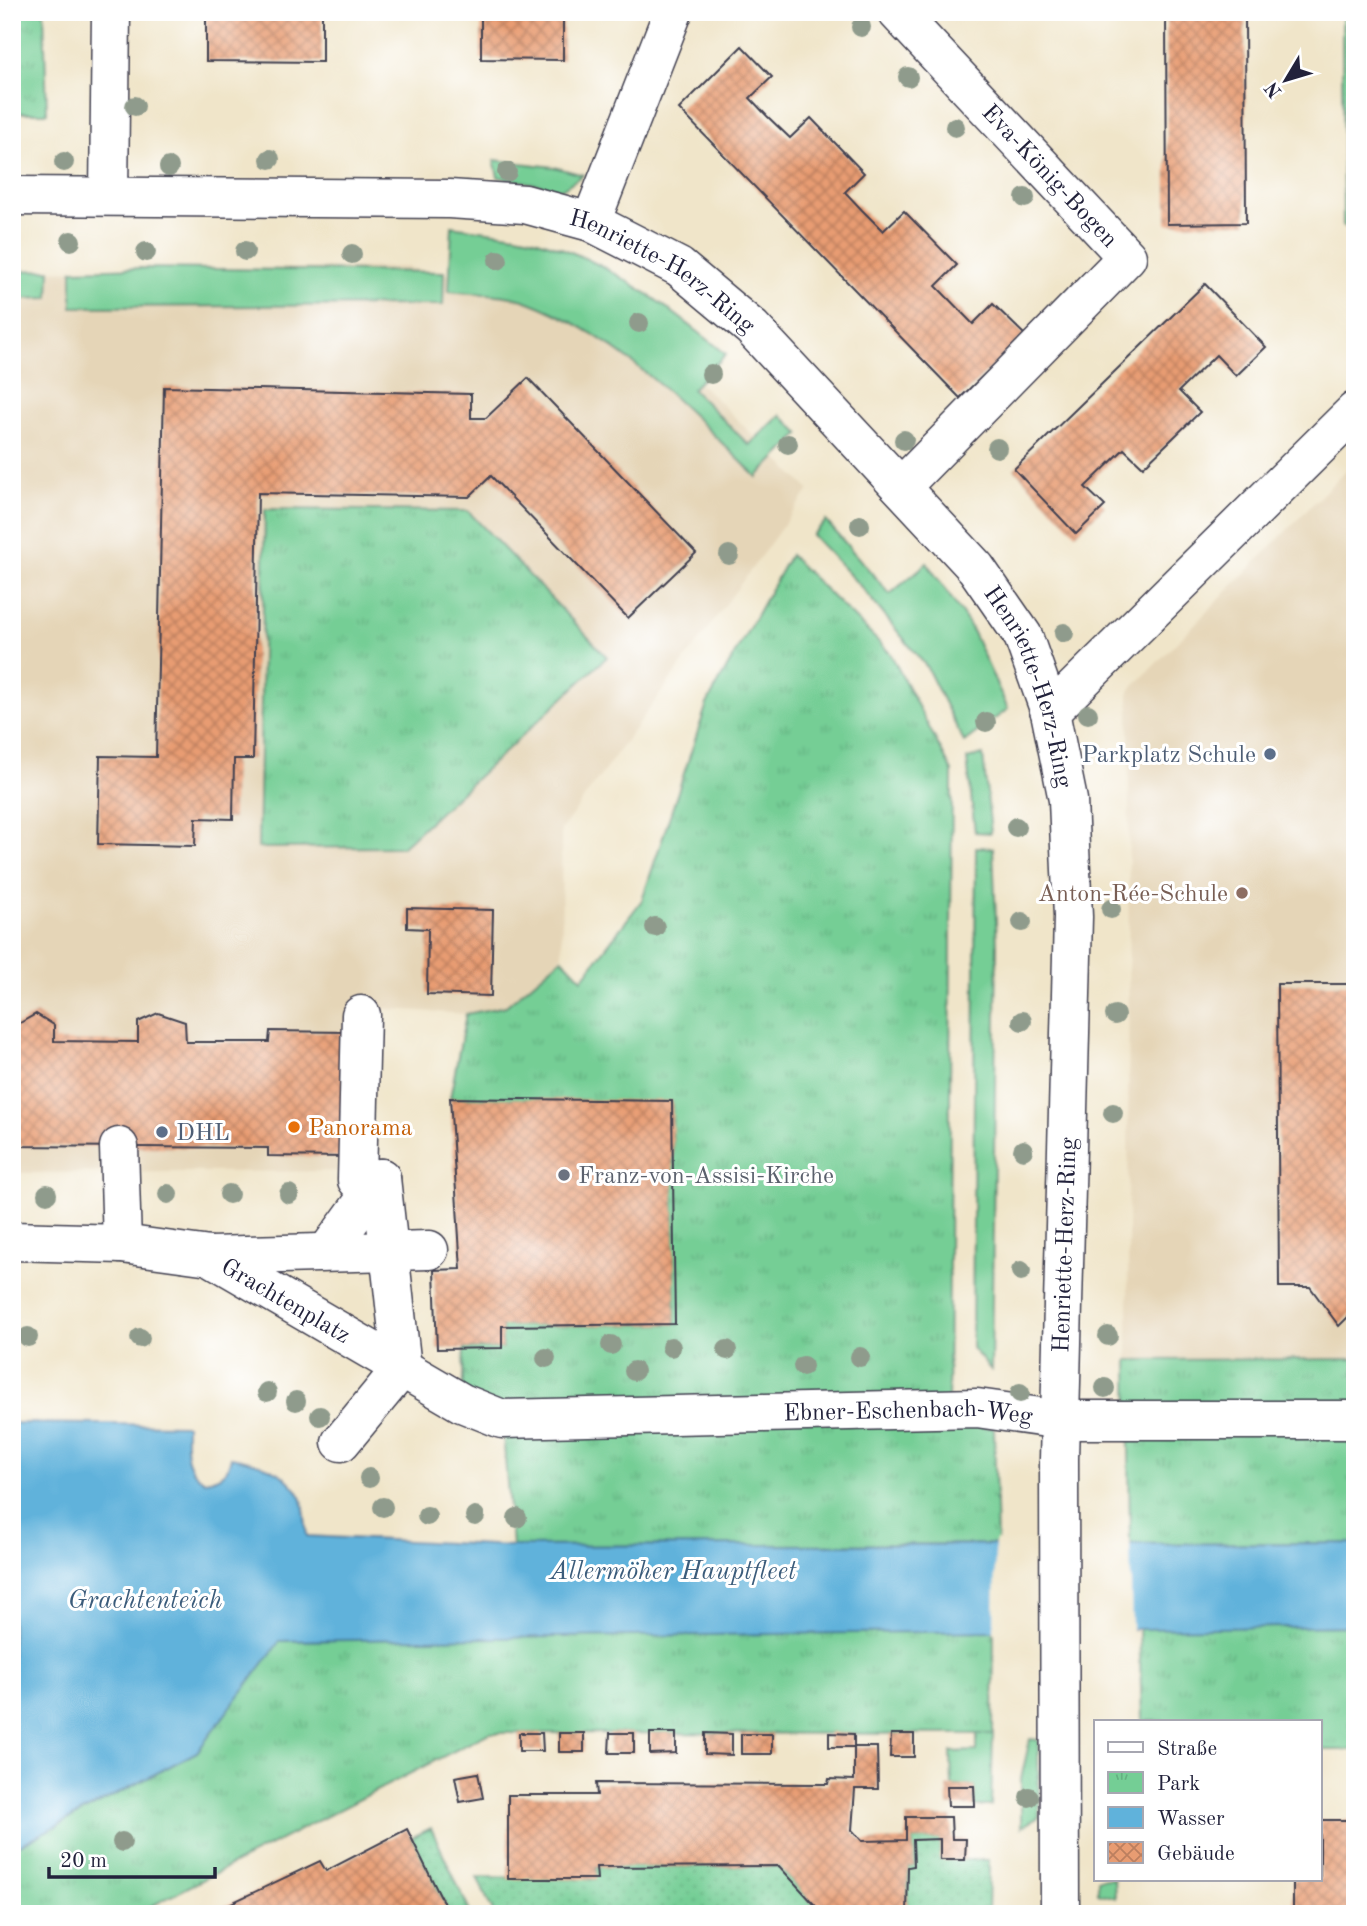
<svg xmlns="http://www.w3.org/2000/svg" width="1367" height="1926" viewBox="0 0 1367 1926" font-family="'Old Standard TT',serif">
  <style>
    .built { fill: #e5d5b7 }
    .grass { fill: #74ce95; stroke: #4b7868; stroke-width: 2 }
    .park { fill: url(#park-tufts); stroke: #4b7868; stroke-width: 2 }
    .garden { fill: url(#garden-dots); stroke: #4b7868; stroke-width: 2 }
    .water { fill: #60b2db; stroke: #416a8b; stroke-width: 2 }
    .pier { fill: #f0e5c9 }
    .building { fill: url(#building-cross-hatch) }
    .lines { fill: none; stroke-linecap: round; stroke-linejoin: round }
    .minor-casing { stroke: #413f50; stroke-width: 41 }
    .minor { stroke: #fff; stroke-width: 38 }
    .tree { fill: #8f9b8c }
    .service-dot { fill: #5c6f8a; stroke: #fff; stroke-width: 2.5 }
    .education-dot { fill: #8d6e63; stroke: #fff; stroke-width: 2.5 }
    .food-dot { fill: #e8710a; stroke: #fff; stroke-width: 2.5 }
    .worship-dot { fill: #6b7280; stroke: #fff; stroke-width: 2.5 }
    .labels { text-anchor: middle; stroke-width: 6; stroke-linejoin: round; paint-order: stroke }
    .street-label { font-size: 24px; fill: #22223b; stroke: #fff }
    .service-label { font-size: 24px; fill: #4e5e75; stroke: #fff; text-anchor: end }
    .education-label { font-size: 24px; fill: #785e54; stroke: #fff; text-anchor: end }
    .food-label { font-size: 24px; fill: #c56008; stroke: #fff; text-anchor: start }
    .worship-label { font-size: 24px; fill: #5b616d; stroke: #fff; text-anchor: start }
    .water-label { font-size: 26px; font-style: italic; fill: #3b5c7b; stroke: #fff }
  </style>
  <defs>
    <pattern id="park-tufts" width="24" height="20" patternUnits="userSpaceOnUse" patternTransform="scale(1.75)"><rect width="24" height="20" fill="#74ce95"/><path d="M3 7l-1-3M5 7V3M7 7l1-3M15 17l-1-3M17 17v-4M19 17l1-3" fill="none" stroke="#64b181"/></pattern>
    <pattern id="garden-dots" width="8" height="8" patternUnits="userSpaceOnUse" patternTransform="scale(1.75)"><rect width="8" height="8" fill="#74ce95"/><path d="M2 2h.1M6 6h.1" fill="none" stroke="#64b181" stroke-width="1.8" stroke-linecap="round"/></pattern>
    <pattern id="building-cross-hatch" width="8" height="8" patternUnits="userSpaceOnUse" patternTransform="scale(1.75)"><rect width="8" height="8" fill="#e89c72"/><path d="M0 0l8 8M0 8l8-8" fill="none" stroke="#bc7f5f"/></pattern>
  </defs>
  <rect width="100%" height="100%" fill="#fff"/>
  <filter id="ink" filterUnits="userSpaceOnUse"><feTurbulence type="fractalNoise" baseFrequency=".0143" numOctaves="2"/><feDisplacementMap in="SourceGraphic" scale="14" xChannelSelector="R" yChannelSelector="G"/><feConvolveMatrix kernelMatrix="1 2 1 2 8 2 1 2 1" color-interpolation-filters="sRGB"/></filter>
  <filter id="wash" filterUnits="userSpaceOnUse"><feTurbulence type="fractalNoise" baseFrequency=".00686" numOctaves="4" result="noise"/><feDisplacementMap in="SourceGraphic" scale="28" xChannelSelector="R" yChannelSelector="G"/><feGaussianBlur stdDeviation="1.57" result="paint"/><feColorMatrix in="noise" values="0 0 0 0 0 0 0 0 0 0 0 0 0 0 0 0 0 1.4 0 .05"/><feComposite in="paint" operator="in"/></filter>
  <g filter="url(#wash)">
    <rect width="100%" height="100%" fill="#f0e5c9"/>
    <!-- built -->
    <g class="built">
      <path d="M406 267 562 296 704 387 809 490 561 830 562 958 506 1006 466 1014 375 1008 370 1171 12 1173V271Z"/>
      <path d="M1355 461V1359L1128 1360 1129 691Z"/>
    </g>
    <!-- grass -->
    <g class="grass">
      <path d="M1342 12H1355V234L1343 225Z"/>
      <path d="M494 160 554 167 583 175 562 189 498 177Z"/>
      <path d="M452 226C480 231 511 232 538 240 611 262 668 307 726 354L692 389 749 445 781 415 800 434 757 477C688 411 621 337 529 302 506 293 474 294 449 291Z"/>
      <path d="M142 268 444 272 443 305 72 307V270Z"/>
      <path d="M50 270 49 298 12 299V271Z"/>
      <path d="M826 521 890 594 927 563 969 624 1008 709 964 742 926 666 862 588 812 535Z"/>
      <path d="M983 755 991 833 975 832 967 759Z"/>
      <path d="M976 847 993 848 997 946 991 1370 972 1348Z"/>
      <path d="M977 1734H993L991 1806H975L974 1786H952L951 1752 977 1751Z"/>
      <path d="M1030 1739 1038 1740 1039 1817 1021 1827V1779Z"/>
      <path d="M1098 1879H1114L1115 1898 1098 1893Z"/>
    </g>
    <!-- park -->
    <g class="park">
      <path d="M12 12H44L47 113H12Z"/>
      <path d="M265 509 468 511 607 657 402 847 258 848Z"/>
      <path d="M790 555 890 653 952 771 948 1424 994 1428 997 1544 512 1546 502 1420 462 1403 464 1349 502 1348V1326L675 1324 672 1102 450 1098 466 1014 506 1006 562 958 582 979 642 900 707 704Z"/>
      <path d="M1355 1359V1543L1130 1544 1128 1360Z"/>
      <path d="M1355 1626V1750H1320V1721H1142L1139 1627Z"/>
      <path d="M994 1629 993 1734 489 1733 136 1914H12V1849L197 1752 279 1641Z"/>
    </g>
    <!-- garden -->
    <g class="garden">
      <path d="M431 1828 471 1914H439L447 1909 411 1838Z"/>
      <path d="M940 1839V1860H989L988 1914H907L908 1867 914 1866 913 1840Z"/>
      <path d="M779 1866 823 1914H494L477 1877 596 1879V1867Z"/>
    </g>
    <!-- water -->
    <path class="water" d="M12 1423 186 1425C186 1450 183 1467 205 1481 221 1478 228 1473 231 1457 256 1461 288 1471 301 1497 306 1508 305 1525 307 1536L512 1546 1355 1543V1626L280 1641 197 1752 12 1849Z"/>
    <!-- pier -->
    <path class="pier" d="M995 1540H1130L1132 1631 994 1633Z"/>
    <g id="blocks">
      <!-- building -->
      <g class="building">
        <path d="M206 12H322V62L206 61Z"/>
        <path d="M481 12H563V60L481 59Z"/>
        <path d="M1166 12H1245L1246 223 1167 224Z"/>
        <path d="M742 46 772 77 750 98 767 116 790 138 811 118 864 173 845 192 862 210 883 231 904 211 957 265 936 286 973 324 993 304 1025 335 960 398 679 109Z"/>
        <path d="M1205 284 1266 347 1236 376 1216 355 1179 391 1200 412 1143 467 1124 449 1085 487 1105 506 1076 534 1014 469Z"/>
        <path d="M528 378 696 553 628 618 491 476 469 497 258 493 253 759H234L233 819 196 818 195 846 98 844 100 756 156 757 164 387 471 394V418H486Z"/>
        <path d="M407 908 493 910 491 996 427 994 428 929 407 928Z"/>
        <path d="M1277 984H1355V1310L1339 1326 1310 1287H1279Z"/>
        <path d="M158 1013 185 1022 186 1042H269L270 1031 348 1032 346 1157 268 1156V1148L12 1146 13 1027 36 1014 54 1025V1041L138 1042V1022Z"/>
        <path d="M450 1098 672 1101 675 1324 502 1326V1348L437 1349 434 1270 461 1269Z"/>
        <path d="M519 1733H542L543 1751H519Z"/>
        <rect x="559" y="1733" width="25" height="19"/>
        <path d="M610 1733H634V1753H609Z"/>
        <path d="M650 1733H676V1753L650 1754Z"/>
        <path d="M705 1733 732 1734V1755L705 1754Z"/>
        <path d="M829 1733 854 1734V1747H829Z"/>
        <rect x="741" y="1734" width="31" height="20"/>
        <path d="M891 1734H914V1757H890Z"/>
        <path d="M854 1747H877L878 1789H855L852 1830 862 1841 906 1840V1817H951L952 1839H966L965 1860H940V1839L913 1840 914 1866 908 1867 907 1914H823L779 1866 596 1867 597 1879H508V1795H597L596 1783 828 1784 829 1779 854 1780Z"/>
        <path d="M478 1773 483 1798 460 1802 455 1777Z"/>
        <path d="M947 1786H974L975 1806H948Z"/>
        <path d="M1320 1820H1355V1914H1293V1879H1320Z"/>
        <path d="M407 1829 447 1910 439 1914H208L320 1861 326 1871Z"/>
      </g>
    </g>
  </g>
  <g filter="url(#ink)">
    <use href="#blocks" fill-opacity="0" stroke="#413f50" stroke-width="2"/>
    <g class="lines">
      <defs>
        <g id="minor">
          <path id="s1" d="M897 12 1127 257 901 487"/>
          <path id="s2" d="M12 196 449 199 525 204 591 222 679 267 752 328 976 568 1023 636 1050 712 1068 800 1073 917 1059 1459 1060 1914"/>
          <path d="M109 196 111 12"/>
          <path d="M591 222 673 12"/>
          <path d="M1050 712 1355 411"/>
          <path d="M361 1015 357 1180 369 1194"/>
          <path d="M119 1147 122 1244"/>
          <path id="s3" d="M12 1241 122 1244 210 1256 462 1403 502 1419 977 1408 1061 1420H1355"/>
          <path d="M327 1252 381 1178"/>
          <path d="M210 1256 429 1250"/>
          <path d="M341 1442 402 1368 381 1178"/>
        </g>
      </defs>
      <!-- minor casing -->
      <use href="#minor" class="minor-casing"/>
      <!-- minor -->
      <use href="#minor" class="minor"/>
    </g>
    <!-- trees -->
    <g class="tree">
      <circle cx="861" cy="27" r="10"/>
      <circle cx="908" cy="77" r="10"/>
      <circle cx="135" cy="106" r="10"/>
      <circle cx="955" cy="127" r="10"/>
      <circle cx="270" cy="159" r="10"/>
      <circle cx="64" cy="162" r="10"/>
      <circle cx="169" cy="167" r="10"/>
      <circle cx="507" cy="172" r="10"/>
      <circle cx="1025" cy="198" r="10"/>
      <circle cx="71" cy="241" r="10"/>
      <circle cx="245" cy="251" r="10"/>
      <circle cx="146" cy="252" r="10"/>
      <circle cx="352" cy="254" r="10"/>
      <circle cx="498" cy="260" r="10"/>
      <circle cx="639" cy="323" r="10"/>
      <circle cx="711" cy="374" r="10"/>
      <circle cx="904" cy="440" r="10"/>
      <circle cx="788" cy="444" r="10"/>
      <circle cx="997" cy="448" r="10"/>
      <circle cx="860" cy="525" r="10"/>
      <circle cx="729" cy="555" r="10"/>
      <circle cx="1064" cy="633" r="10"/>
      <circle cx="1088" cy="714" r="10"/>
      <circle cx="986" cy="722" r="10"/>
      <circle cx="1016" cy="827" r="10"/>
      <circle cx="1111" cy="909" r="10"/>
      <circle cx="1022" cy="922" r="10"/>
      <circle cx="655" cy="927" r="10"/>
      <circle cx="1115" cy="1015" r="10"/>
      <circle cx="1022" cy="1021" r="10"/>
      <circle cx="1113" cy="1113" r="10"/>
      <circle cx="1023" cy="1150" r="10"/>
      <circle cx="47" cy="1194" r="10"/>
      <circle cx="168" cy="1194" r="10"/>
      <circle cx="229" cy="1194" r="10"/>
      <circle cx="289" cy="1194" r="10"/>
      <circle cx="1021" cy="1271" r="10"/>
      <circle cx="1108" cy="1336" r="10"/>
      <circle cx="28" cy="1337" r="10"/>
      <circle cx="140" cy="1338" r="10"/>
      <circle cx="611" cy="1345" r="10"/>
      <circle cx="671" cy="1347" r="10"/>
      <circle cx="727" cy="1350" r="10"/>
      <circle cx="860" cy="1357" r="10"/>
      <circle cx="546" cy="1358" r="10"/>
      <circle cx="803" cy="1366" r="10"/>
      <circle cx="634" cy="1371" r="10"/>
      <circle cx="1105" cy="1388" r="10"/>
      <circle cx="267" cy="1392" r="10"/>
      <circle cx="1020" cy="1393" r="10"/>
      <circle cx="296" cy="1401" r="10"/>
      <circle cx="320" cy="1416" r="10"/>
      <circle cx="369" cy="1478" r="10"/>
      <circle cx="383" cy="1507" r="10"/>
      <circle cx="427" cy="1516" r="10"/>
      <circle cx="475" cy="1516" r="10"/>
      <circle cx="517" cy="1518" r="10"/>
      <circle cx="1029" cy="1797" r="10"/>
      <circle cx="122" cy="1842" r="10"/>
    </g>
  </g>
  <!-- markers -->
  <g class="service-dot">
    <circle cx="1270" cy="754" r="7"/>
    <circle cx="162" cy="1132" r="7"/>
  </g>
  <circle class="education-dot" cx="1242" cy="893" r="7"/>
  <circle class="food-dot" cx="294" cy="1127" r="7"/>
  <circle class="worship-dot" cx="564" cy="1175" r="7"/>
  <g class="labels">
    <!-- street labels -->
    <g class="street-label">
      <text dy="8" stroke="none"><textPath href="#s1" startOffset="224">Eva-König-Bogen</textPath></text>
      <text dy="8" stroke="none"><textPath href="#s2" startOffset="668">Henriette-Herz-Ring</textPath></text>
      <text dy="8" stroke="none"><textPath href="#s2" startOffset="1236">Henriette-Herz-Ring</textPath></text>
      <text transform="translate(1064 1245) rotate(-88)" y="8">Henriette-Herz-Ring</text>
      <text dy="8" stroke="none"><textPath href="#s3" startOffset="287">Grachtenplatz</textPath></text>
      <text dy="8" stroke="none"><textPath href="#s3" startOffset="940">Ebner-Eschenbach-Weg</textPath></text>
    </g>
    <!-- service labels -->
    <g class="service-label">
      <text x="1256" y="762">Parkplatz Schule</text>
      <text x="176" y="1140" text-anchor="start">DHL</text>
    </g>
    <!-- education labels -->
    <g class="education-label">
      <text x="1228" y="901">Anton-Rée-Schule</text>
    </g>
    <!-- food labels -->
    <g class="food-label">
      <text x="308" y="1135">Panorama</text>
    </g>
    <!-- worship labels -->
    <g class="worship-label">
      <text x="578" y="1183">Franz-von-Assisi-Kirche</text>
    </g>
    <!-- water labels -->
    <g class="water-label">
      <text x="673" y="1579">Allermöher Hauptfleet</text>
      <text x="145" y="1608">Grachtenteich</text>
    </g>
  </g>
  <!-- margin -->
  <rect width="1367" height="1926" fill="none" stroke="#fff" stroke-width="42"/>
  <!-- legend -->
  <rect x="1094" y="1720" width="228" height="161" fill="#ffffff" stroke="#a7a7b1" stroke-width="2"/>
  <rect x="1108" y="1742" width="35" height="10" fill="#ffffff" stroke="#a7a7b1" stroke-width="2"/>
  <text x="1157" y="1755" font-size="21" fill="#22223b">Straße</text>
  <rect x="1108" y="1772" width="35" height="21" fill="url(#park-tufts)" stroke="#a7a7b1" stroke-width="2"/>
  <text x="1157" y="1790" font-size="21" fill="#22223b">Park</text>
  <rect x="1108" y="1807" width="35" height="21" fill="#60b2db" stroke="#a7a7b1" stroke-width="2"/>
  <text x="1157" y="1825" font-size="21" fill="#22223b">Wasser</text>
  <rect x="1108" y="1842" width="35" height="21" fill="url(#building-cross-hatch)" stroke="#a7a7b1" stroke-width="2"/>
  <text x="1157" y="1860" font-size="21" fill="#22223b">Gebäude</text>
  <!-- north arrow -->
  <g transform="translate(1286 80) rotate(232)" stroke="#ffffff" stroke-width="5" paint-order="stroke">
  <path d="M0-5L12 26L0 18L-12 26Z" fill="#22223b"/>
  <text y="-10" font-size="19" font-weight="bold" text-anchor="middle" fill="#22223b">N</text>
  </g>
  <!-- scale -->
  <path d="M49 1867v10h166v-10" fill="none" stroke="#22223b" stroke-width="3.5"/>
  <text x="60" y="1867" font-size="21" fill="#22223b" stroke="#ffffff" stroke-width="5" paint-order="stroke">20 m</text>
</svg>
